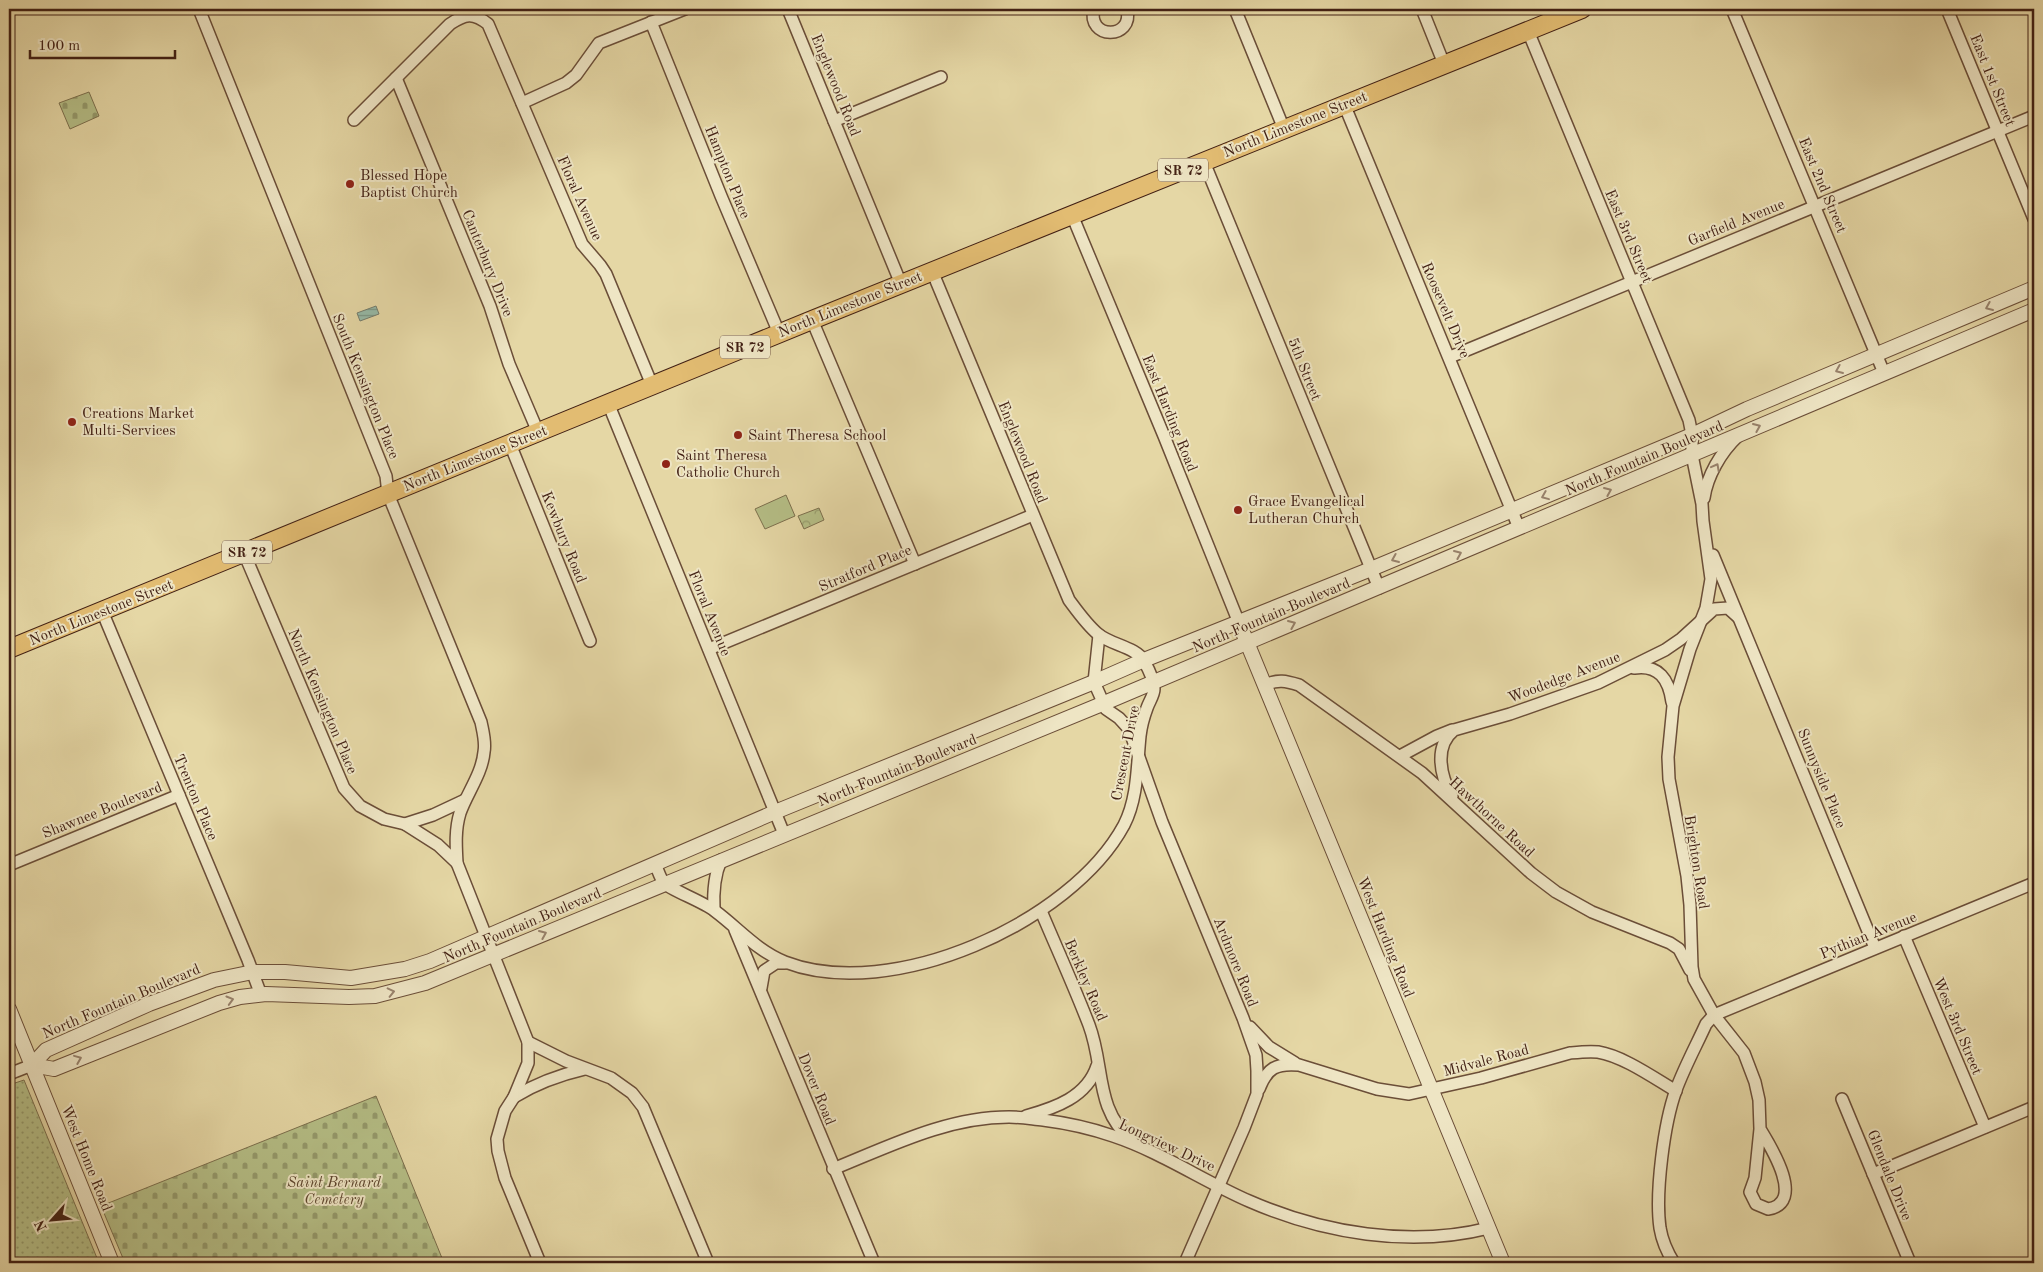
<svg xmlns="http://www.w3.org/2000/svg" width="2043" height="1272" viewBox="0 0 2043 1272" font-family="'Old Standard TT',serif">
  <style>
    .grass { fill: url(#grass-dots); stroke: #7c6f4d }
    .cemetery { fill: url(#cemetery-stones); stroke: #7c6f4d }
    .park { fill: url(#park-crowns); stroke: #7c6f4d }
    .garden { fill: #b5be86; stroke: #7c6f4d }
    .water { fill: url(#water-rules); stroke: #747c6c }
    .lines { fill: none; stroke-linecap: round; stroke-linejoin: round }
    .minor-casing { stroke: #6b4e38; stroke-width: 14 }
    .tertiary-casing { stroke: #6b4e38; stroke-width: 16 }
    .primary-casing { stroke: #422014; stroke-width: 20 }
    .minor { stroke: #eee5c4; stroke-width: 11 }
    .tertiary { stroke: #eee5c4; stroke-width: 14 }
    .primary { stroke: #e2bc72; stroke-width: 18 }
    .oneway { stroke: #98826c }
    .poi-dot { fill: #8f2418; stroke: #eee5c4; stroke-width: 2 }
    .labels { text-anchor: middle; stroke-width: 4; stroke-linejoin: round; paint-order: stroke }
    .shield { fill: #eee5c4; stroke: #765b49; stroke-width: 1 }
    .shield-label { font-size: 14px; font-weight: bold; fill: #422014 }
    .street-label { font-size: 15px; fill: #422014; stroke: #eee5c4 }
    .poi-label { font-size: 15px; fill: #422014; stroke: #eee5c4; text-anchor: start }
    .park-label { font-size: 15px; font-style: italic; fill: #5f4830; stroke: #eee5c4 }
  </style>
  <defs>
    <pattern id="grass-dots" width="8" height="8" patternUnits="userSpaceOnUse" patternTransform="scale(1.25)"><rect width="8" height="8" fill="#b5be86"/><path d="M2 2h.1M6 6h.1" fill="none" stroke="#959a6c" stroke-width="1.8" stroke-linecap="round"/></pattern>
    <pattern id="cemetery-stones" width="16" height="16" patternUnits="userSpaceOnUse" patternTransform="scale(1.25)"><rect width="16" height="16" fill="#b5be86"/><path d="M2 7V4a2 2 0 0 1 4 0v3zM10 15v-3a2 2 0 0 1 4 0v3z" fill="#959a6c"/></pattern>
    <pattern id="park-crowns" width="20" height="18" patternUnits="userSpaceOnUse" patternTransform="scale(1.25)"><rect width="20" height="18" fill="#b5be86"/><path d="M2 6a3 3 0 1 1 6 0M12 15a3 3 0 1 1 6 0" fill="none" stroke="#959a6c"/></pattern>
    <pattern id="water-rules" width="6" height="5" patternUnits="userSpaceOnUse" patternTransform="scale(1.25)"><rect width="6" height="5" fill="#96baa7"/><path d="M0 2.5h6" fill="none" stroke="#7c9787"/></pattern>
  </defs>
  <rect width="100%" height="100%" fill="#e5d7a5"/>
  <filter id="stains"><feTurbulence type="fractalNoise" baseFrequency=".004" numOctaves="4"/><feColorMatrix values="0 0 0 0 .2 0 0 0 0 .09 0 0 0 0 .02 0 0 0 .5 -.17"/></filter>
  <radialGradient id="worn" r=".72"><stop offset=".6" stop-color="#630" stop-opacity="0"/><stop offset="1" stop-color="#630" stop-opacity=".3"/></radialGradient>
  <!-- grass -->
  <path class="grass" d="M24 1080 99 1263H9V1085Z"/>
  <!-- cemetery -->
  <g class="cemetery">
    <path d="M89 92 99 116 70 129 59 103Z"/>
    <path d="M376 1096 444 1263H125L101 1206Z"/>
  </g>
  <!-- park -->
  <path class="park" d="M819 508 824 520 804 529 798 516Z"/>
  <!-- garden -->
  <path class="garden" d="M786 495 795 516 765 529 755 509Z"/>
  <!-- water -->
  <path class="water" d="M376 306 379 314 360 321 357 313Z"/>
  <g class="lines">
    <defs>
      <g id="minor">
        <path d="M199 9 386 476 388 494 481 722C483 732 486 742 484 752 482 774 467 793 460 813 455 829 456 846 457 863L528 1042V1063L514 1097 505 1111 497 1139 498 1151 505 1178 540 1263"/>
        <path d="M788 9 901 284"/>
        <path d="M1094 9C1086 39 1134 41 1127 9"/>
        <path d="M1235 9 1284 129"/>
        <path d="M1422 9 1444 64"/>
        <path d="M1732 9 1884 373"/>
        <path d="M1947 9 2034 219"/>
        <path d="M651 22 721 196 779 333"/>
        <path d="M1528 31 1689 420 1692 435V455L1702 504 1703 521 1711 579 1706 608 1690 649 1673 706 1668 757 1669 779 1687 876 1690 905 1692 967 1694 979 1714 1015 1744 1053 1755 1082 1759 1100 1760 1129 1755 1178 1750 1192 1756 1204 1768 1209C1806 1203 1771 1147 1760 1129"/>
        <path d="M396 78 490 306 509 364 538 432"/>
        <path d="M522 103 566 83 576 75 599 43 685 9"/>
        <path d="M1344 104 1519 528"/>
        <path d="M354 120 450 24C465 14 473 12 488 24L582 244 600 265 606 274 652 385"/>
        <path d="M834 121 941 77"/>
        <path d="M1204 162 1379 588"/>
        <path d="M1072 215 1164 436 1239 623"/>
        <path d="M812 320 915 564"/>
        <path d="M1450 357 2034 116"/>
        <path d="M608 403 784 834"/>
        <path d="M510 444 590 641"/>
        <path d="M1704 498C1707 476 1721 452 1738 436"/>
        <path d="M244 553 344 788 360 806 384 819 405 824 438 845 457 863"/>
        <path d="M1713 555 1875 948"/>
        <path d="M102 611 248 960 261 995"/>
        <path d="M1099 635 1094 682 1106 709 1119 718 1129 729 1162 822 1243 1018 1256 1055 1257 1071V1094L1244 1128 1185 1263"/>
        <path d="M709 649 1033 515"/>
        <path d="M1634 668C1659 664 1669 680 1672 702"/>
        <path d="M1265 685C1278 679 1286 681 1299 685L1422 773 1531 873 1556 892 1592 912 1670 943 1679 949 1690 970"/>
        <path d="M1400 756 1437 736 1452 730"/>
        <path d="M1452 796C1440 776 1434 746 1454 730L1510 714 1598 683 1665 650 1681 639 1714 609 1728 608 1738 617"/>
        <path d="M405 824 433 815 465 800"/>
        <path d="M655 864C658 870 660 878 664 883 671 890 704 902 715 911 738 928 757 951 785 962 891 1003 1071 923 1124 825 1138 798 1137 765 1140 736 1141 727 1144 716 1147 708 1149 702 1154 695 1154 689 1154 681 1148 668 1144 661 1136 647 1111 645 1098 634 1087 625 1078 612 1069 600L932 271"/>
        <path d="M9 865 179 795"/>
        <path d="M714 910C713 892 714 876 721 860"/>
        <path d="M1041 911C1057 949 1074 986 1089 1025 1105 1067 1094 1108 1132 1141"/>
        <path d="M735 930 874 1263"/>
        <path d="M1904 936 1985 1127"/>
        <path d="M761 988 764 971 776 963H785"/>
        <path d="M1250 1027 1269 1047 1295 1063"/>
        <path d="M528 1042 566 1061 611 1078 632 1093 643 1107 708 1263"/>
        <path d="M9 1074 32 1065"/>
        <path d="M1259 1089C1267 1068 1276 1063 1299 1065L1377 1089 1409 1094 1481 1078 1570 1053C1580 1052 1589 1051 1598 1052 1623 1056 1654 1078 1676 1091"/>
        <path d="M514 1097C537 1083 559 1075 585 1069"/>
        <path d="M1842 1099 1910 1263"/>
        <path d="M1026 1116C1055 1108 1087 1097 1097 1066"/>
        <path d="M833 1169C890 1146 947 1117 1009 1117 1021 1117 1032 1119 1043 1120 1067 1123 1090 1128 1113 1136 1161 1152 1203 1181 1249 1201 1322 1233 1410 1248 1489 1228"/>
        <path d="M1873 1174 2034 1107"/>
        <path d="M1674 1263C1667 1252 1662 1240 1660 1228 1655 1193 1664 1123 1676 1090 1684 1068 1696 1046 1706 1024L1714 1015 2034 883"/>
      </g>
      <g id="tertiary">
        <path d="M1239 623 1503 1263"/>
        <path d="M9 1009 112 1263"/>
        <path d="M32 1065 46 1050 149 1004 214 980 253 972H285L351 978 405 969 430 961 775 812 1094 682 1144 660 1371 569 1692 435 1747 409 2034 288"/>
        <path d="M32 1065 54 1069 219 1003 240 997 266 994 349 997 375 996 425 983 1102 704 2034 310"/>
      </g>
      <path id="primary" d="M9 649 812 320 1582 9"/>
    </defs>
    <!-- minor casing -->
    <use href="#minor" class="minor-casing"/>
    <!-- tertiary casing -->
    <use href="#tertiary" class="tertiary-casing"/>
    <!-- primary casing -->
    <use href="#primary" class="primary-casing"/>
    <!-- minor -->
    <use href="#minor" class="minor"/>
    <!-- tertiary -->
    <use href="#tertiary" class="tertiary"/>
    <!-- primary -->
    <use href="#primary" class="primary"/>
  </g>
  <!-- one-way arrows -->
  <defs><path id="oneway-chevron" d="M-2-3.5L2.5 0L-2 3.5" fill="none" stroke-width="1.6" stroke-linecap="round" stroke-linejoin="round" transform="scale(1.25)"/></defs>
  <g class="oneway">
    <use href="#oneway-chevron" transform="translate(1989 307) rotate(157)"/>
    <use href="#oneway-chevron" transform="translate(1839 370) rotate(157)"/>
    <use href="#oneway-chevron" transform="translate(1757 427) rotate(-23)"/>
    <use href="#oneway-chevron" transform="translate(1716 467) rotate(-62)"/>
    <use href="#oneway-chevron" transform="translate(1608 491) rotate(-23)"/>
    <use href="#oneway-chevron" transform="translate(1545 496) rotate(158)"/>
    <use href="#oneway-chevron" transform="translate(1458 554) rotate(-23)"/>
    <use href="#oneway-chevron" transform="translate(1395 559) rotate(157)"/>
    <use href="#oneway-chevron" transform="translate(1292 624) rotate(-23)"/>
    <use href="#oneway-chevron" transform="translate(543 934) rotate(-23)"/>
    <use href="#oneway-chevron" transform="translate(391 992) rotate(-13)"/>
    <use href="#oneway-chevron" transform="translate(230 1000) rotate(-16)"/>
    <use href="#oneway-chevron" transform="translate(78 1059) rotate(-22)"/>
  </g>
  <!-- markers -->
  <g class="poi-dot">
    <circle cx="350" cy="184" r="5"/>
    <circle cx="72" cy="422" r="5"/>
    <circle cx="738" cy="435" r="5"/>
    <circle cx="666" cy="464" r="5"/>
    <circle cx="1238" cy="510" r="5"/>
  </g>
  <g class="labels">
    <!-- shield labels -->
    <g class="shield">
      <rect x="1158" y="158.5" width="50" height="23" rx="4"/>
      <rect x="720" y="335.5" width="50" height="23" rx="4"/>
      <rect x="222" y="540.5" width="50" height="23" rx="4"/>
    </g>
    <g class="shield-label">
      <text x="1183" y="175">SR 72</text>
      <text x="745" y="352">SR 72</text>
      <text x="247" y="557">SR 72</text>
    </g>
    <!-- street labels -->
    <g class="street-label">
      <text transform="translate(1993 80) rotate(68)" y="5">East 1st Street</text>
      <text transform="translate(836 85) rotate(68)" y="5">Englewood Road</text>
      <text transform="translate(1295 124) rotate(-22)" y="5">North Limestone Street</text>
      <text transform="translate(728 172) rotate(68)" y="5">Hampton Place</text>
      <text transform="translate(1823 185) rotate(67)" y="5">East 2nd Street</text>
      <text transform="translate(580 198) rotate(66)" y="5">Floral Avenue</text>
      <text transform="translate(1736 222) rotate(-22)" y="5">Garfield Avenue</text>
      <text transform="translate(1629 236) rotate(67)" y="5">East 3rd Street</text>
      <text transform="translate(488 263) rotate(68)" y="5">Canterbury Drive</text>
      <text transform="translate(850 304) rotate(-22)" y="5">North Limestone Street</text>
      <text transform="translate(1446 310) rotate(67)" y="5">Roosevelt Drive</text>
      <text transform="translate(1305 369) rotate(68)" y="5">5th Street</text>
      <text transform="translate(366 386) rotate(68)" y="5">South Kensington Place</text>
      <text transform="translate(1170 413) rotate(68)" y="5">East Harding Road</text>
      <text transform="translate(1023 452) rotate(68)" y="5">Englewood Road</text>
      <text transform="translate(475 458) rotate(-22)" y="5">North Limestone Street</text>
      <text transform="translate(1644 458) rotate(-23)" y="5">North Fountain Boulevard</text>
      <text transform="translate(564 537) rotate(68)" y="5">Kewbury Road</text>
      <text transform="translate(865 568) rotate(-23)" y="5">Stratford Place</text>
      <text transform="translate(101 612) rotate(-22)" y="5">North Limestone Street</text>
      <text transform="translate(710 613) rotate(68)" y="5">Floral Avenue</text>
      <text transform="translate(1271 615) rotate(-23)" y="5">North Fountain Boulevard</text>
      <text transform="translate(1564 677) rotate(-21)" y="5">Woodedge Avenue</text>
      <text transform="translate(323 701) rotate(67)" y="5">North Kensington Place</text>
      <text transform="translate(1125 753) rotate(-79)" y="5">Crescent Drive</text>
      <text transform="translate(897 770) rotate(-22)" y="5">North Fountain Boulevard</text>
      <text transform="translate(1822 778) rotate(68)" y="5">Sunnyside Place</text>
      <text transform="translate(196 797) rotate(67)" y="5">Trenton Place</text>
      <text transform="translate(102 810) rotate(-22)" y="5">Shawnee Boulevard</text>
      <text transform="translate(1492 817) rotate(43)" y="5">Hawthorne Road</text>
      <text transform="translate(1697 862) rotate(81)" y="5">Brighton Road</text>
      <text transform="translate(522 925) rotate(-23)" y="5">North Fountain Boulevard</text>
      <text transform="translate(1868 935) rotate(-22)" y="5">Pythian Avenue</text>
      <text transform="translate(1386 937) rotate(68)" y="5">West Harding Road</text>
      <text transform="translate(1236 962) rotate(68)" y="5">Ardmore Road</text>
      <text transform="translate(1086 980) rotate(67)" y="5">Berkley Road</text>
      <text transform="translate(121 1001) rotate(-23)" y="5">North Fountain Boulevard</text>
      <text transform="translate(1958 1026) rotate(67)" y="5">West 3rd Street</text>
      <text transform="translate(1486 1060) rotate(-15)" y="5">Midvale Road</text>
      <text transform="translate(817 1089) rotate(68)" y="5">Dover Road</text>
      <text transform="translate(1167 1145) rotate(25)" y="5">Longview Drive</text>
      <text transform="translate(87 1158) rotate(68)" y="5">West Home Road</text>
      <text transform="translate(1890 1175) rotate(68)" y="5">Glendale Drive</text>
    </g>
    <!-- poi labels -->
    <g class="poi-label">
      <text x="360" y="180">Blessed Hope<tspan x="360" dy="17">Baptist Church</tspan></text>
      <text x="82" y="418">Creations Market<tspan x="82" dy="17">Multi-Services</tspan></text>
      <text x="748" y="440">Saint Theresa School</text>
      <text x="676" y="460">Saint Theresa<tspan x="676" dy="17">Catholic Church</tspan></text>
      <text x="1248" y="506">Grace Evangelical<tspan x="1248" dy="17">Lutheran Church</tspan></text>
    </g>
    <!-- park labels -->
    <g class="park-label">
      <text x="334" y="1187">Saint Bernard<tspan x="334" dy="17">Cemetery</tspan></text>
    </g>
  </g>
  <!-- margin -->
  <rect width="2043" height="1272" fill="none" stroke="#e5d7a5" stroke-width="30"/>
  <rect x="10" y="10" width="2023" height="1252" fill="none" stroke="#422014" stroke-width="2.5"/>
  <rect x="15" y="15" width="2013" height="1242" fill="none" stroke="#422014"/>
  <!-- north arrow -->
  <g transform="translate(52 1220) rotate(243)" stroke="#eee5c4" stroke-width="4" paint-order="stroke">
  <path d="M0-4L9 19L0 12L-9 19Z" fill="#422014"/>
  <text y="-8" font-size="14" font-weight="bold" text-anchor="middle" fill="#422014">N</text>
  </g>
  <!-- scale -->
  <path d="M30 50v8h145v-8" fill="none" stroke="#422014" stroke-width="2.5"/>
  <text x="38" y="50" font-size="15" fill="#422014" stroke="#eee5c4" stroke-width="4" paint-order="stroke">100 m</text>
  <rect width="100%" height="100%" filter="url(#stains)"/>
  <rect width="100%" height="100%" fill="url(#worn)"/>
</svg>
